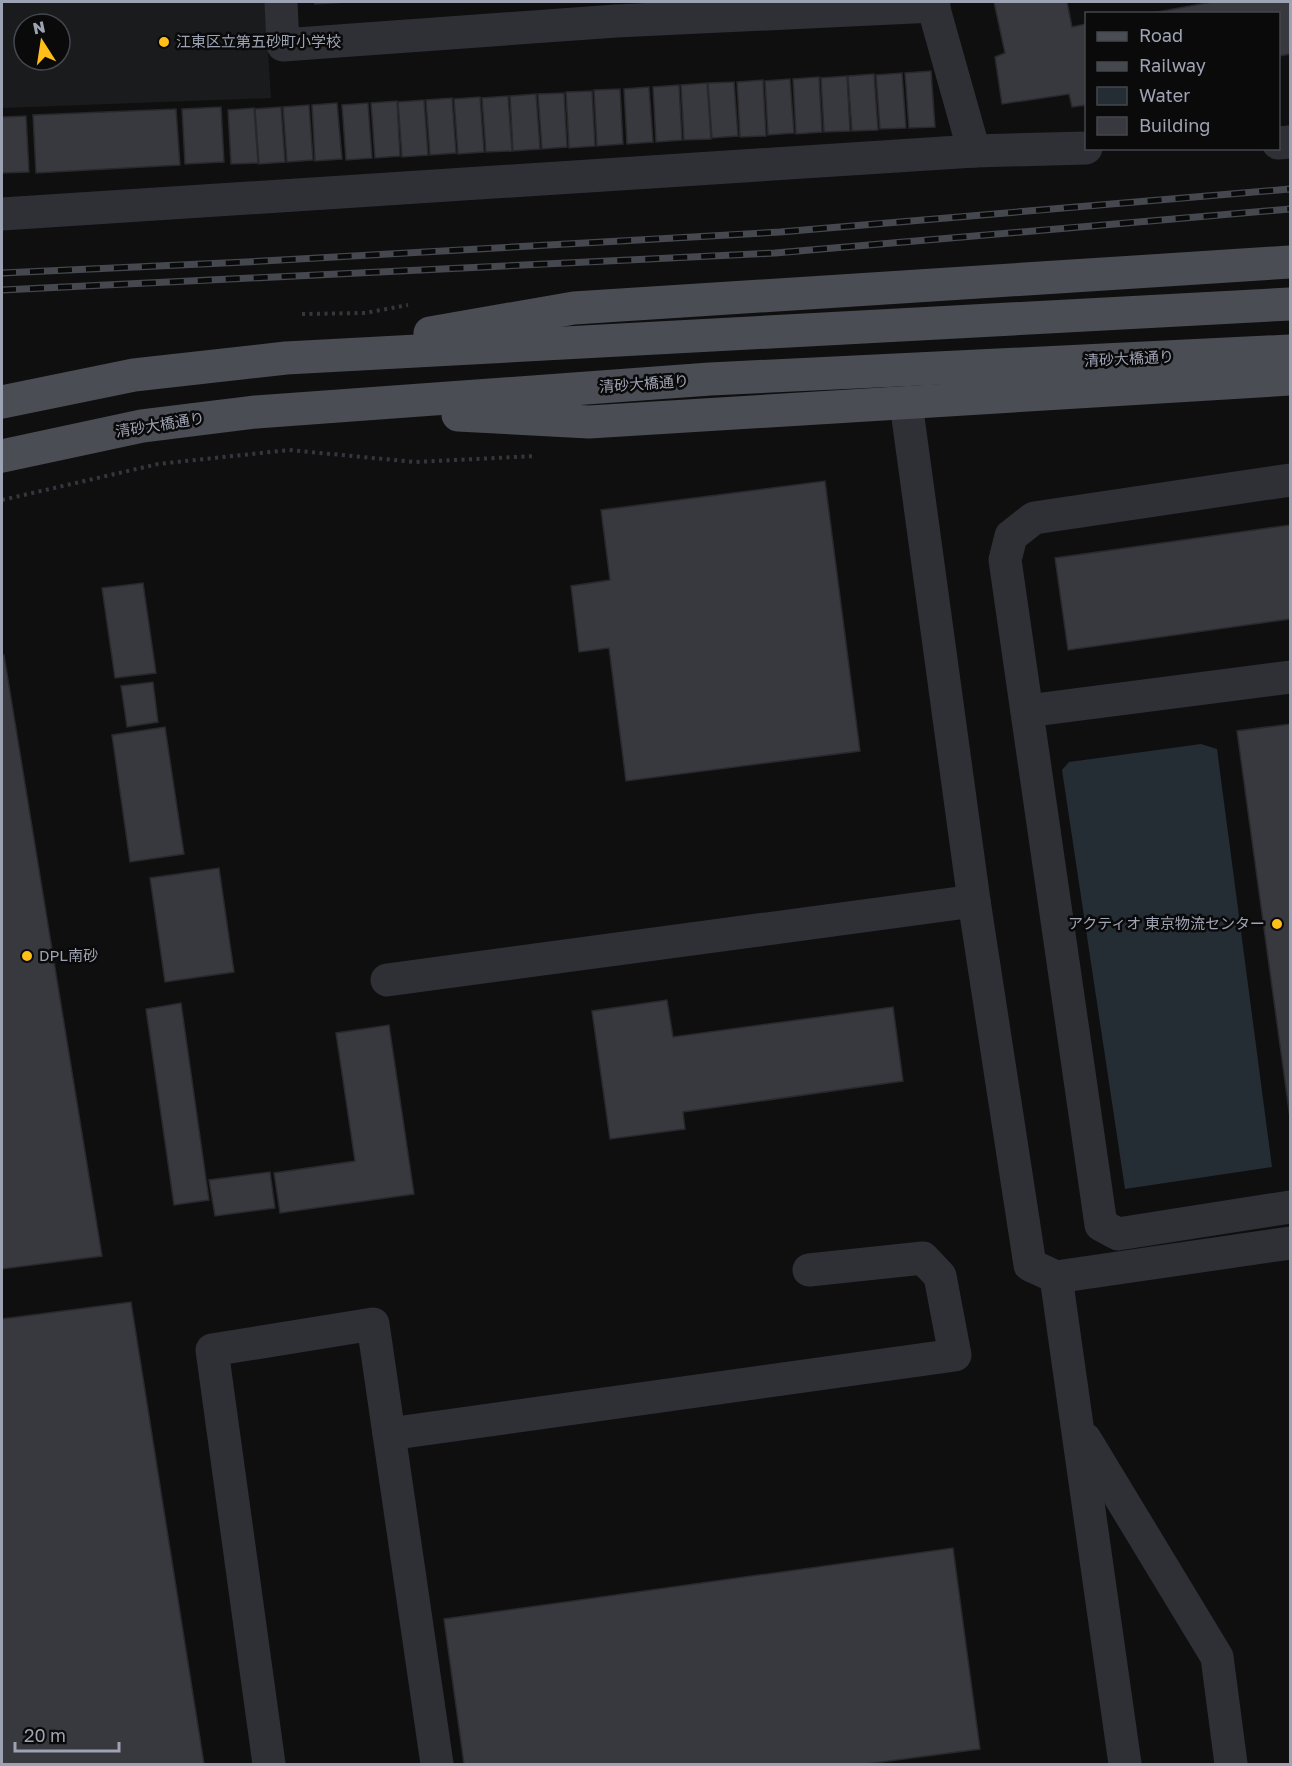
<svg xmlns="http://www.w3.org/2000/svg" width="1292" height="1766" viewBox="0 0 1292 1766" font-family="'Golos Text','Noto Sans JP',sans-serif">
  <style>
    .built { fill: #1a1b1d; fill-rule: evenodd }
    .water { fill: #242c34 }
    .building { fill: #38393e; stroke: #29282c; stroke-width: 1.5 }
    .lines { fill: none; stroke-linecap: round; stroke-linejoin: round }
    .path { stroke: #35373d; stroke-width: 4; stroke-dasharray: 3 4.5; stroke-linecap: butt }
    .minor { stroke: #2f3036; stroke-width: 33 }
    .major { stroke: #4b4d55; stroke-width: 33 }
    .rail-casing { stroke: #46484f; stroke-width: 7 }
    .rail { stroke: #0a0a0b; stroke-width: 4.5; stroke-dasharray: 14; stroke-linecap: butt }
    .poi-dot { fill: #ffbf18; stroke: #0a0a0b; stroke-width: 2 }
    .labels { text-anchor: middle; stroke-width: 5; stroke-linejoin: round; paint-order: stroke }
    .poi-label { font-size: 15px; fill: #9ea3b3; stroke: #0a0a0b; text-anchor: start }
    .street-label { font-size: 15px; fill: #9ea3b3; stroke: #0a0a0b }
  </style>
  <rect width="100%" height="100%" fill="#0f0f10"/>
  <!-- built -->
  <path class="built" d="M2 2H265L271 98 2 108ZM24 24H60V60H24Z"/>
  <!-- water -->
  <path class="water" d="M1201 744 1217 749 1272 1167 1125 1189 1062 770 1069 762Z"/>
  <!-- building -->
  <g class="building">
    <path d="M315 2H348L315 4Z"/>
    <path d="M994 2H1067L1072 27 1086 24V105L1072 107 1069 94 1002 104 995 57 1005 53Z"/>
    <path d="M1212 2H1290V54L1278 56V14H1146Z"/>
    <path d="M931 71 935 127 909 128 905 73Z"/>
    <path d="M902 73 906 128 880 129 876 75Z"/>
    <path d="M874 74 878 130 852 131 848 76Z"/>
    <path d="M847 76 850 131 824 132 821 78Z"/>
    <path d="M819 77 822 132 796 134 793 79Z"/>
    <path d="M790 79 794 133 768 135 765 81Z"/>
    <path d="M763 80 766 136 740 137 737 82Z"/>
    <path d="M734 82 738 136 712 138 708 83Z"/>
    <path d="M707 83 711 139 684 140 681 85Z"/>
    <path d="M679 85 682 140 656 142 653 87Z"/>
    <path d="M649 87 653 142 627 144 624 89Z"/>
    <path d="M620 89 623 144 597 146 594 90Z"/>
    <path d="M592 91 595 146 569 148 566 92Z"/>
    <path d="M564 93 567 147 542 149 538 94Z"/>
    <path d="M536 94 540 149 513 151 510 96Z"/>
    <path d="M508 96 512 151 486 152 482 98Z"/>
    <path d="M480 97 484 152 458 154 454 99Z"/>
    <path d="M452 98 456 153 430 155 426 100Z"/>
    <path d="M424 100 428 155 402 157 398 102Z"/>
    <path d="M397 101 400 156 375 158 371 103Z"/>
    <path d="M337 103 342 159 315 161 312 105Z"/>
    <path d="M368 103 372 158 346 160 342 105Z"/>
    <path d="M309 105 313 160 287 162 283 107Z"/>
    <path d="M221 107 224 162 185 164 182 109Z"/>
    <path d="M281 107 285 162 259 164 255 109Z"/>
    <path d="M254 108 258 163 231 164 228 110Z"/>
    <path d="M176 109 180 165 36 173 33 115Z"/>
    <path d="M26 116 29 172 2 173V117Z"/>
    <path d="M825 481 860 751 626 781 609 648 579 652 571 586 610 580 601 510Z"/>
    <path d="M1290 525V619L1068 650 1055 558Z"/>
    <path d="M143 583 156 673 115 678 102 588Z"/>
    <path d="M4 655 102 1256 2 1269V656Z"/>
    <path d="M153 682 158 722 127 727 121 686Z"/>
    <path d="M1290 724V1118L1237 731Z"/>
    <path d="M165 727 184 854 130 862 112 735Z"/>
    <path d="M219 868 234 972 165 982 150 878Z"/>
    <path d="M667 1000 673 1037 893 1007 903 1081 683 1112 685 1129 610 1139 592 1011Z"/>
    <path d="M181 1003 209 1200 174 1205 146 1009Z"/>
    <path d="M389 1025 414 1194 280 1213 274 1173 355 1161 336 1033Z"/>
    <path d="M270 1172 275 1208 215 1216 209 1180Z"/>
    <path d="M131 1302 204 1764H2V1319Z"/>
    <path d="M953 1548 980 1749 866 1764H464L444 1619Z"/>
  </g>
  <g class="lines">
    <!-- path -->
    <g class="path">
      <path d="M302 314 365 313 408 305"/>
      <path d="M2 500 158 464 289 450 415 462 535 456"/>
    </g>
    <!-- minor -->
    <g class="minor">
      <path d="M281 2 283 45 616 21 934 6"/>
      <path d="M932 2 974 151"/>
      <path d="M1278 143 1290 142"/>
      <path d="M2 214 974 151 1086 148"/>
      <path d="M906 403 974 901 1030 1265 1056 1277 1125 1764"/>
      <path d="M1290 480 1034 518 1011 536 1005 560 1101 1225 1118 1234 1290 1207"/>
      <path d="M1027 711 1290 677"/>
      <path d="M387 980 974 901"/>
      <path d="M1056 1277 1290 1243"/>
      <path d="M389 1434 955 1355 940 1276 923 1258 809 1270"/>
      <path d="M1085 1439 1217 1657 1231 1764"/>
      <path d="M269 1764 212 1350 373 1324 437 1764"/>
    </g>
    <!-- major -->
    <g class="major">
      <path d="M430 333 574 308 1290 262"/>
      <path d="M2 402 134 375 286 358 1290 304"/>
      <path d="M458 415 589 422 1290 379"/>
      <path d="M2 456 142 426 256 412 710 379 1290 351"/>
    </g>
    <defs>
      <g id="rail">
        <path d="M2 273 246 262 780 232 1290 189"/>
        <path d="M2 290 775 253 1290 209"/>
      </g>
    </defs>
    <!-- rail casing -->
    <use href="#rail" class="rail-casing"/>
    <!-- rail -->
    <use href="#rail" class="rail"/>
  </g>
  <!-- markers -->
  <g class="poi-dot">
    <circle cx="164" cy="42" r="6"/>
    <circle cx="1277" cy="924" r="6"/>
    <circle cx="27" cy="956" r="6"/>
  </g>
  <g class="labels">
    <!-- poi labels -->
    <g class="poi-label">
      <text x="176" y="47">江東区立第五砂町小学校</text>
      <text x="1265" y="929" text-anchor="end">アクティオ 東京物流センター</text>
      <text x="39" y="961">DPL南砂</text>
    </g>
    <!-- street labels -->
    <g class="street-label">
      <text transform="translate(1129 359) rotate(-3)" y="5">清砂大橋通り</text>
      <text transform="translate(644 384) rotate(-4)" y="5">清砂大橋通り</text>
      <text transform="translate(160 425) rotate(-9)" y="5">清砂大橋通り</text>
    </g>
  </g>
  <!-- border -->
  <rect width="1292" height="1766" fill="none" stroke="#9ea3b3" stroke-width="6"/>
  <!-- legend -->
  <rect x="1085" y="12" width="195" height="138" fill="#0a0a0b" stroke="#45474e" stroke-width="1.5"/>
  <rect x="1097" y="32" width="30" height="9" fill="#4b4d55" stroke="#45474e" stroke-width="1.5"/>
  <text x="1139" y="42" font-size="18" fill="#9ea3b3">Road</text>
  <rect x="1097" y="62" width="30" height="9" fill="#46484f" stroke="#45474e" stroke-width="1.5"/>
  <text x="1139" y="72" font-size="18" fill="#9ea3b3">Railway</text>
  <rect x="1097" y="87" width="30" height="18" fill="#242c34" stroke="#45474e" stroke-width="1.5"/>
  <text x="1139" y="102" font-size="18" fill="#9ea3b3">Water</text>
  <rect x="1097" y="117" width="30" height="18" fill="#38393e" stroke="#45474e" stroke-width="1.5"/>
  <text x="1139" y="132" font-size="18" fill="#9ea3b3">Building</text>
  <!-- north arrow -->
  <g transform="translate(42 42) rotate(348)"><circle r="28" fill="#0a0a0b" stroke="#45474e" stroke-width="1.5"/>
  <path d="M0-4.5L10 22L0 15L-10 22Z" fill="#ffbf18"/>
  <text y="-9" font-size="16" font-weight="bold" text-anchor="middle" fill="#9ea3b3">N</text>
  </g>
  <!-- scale -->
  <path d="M15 1742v9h104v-9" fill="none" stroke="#9ea3b3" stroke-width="3"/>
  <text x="24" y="1742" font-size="18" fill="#9ea3b3" stroke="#0a0a0b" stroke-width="4.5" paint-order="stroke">20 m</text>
</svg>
